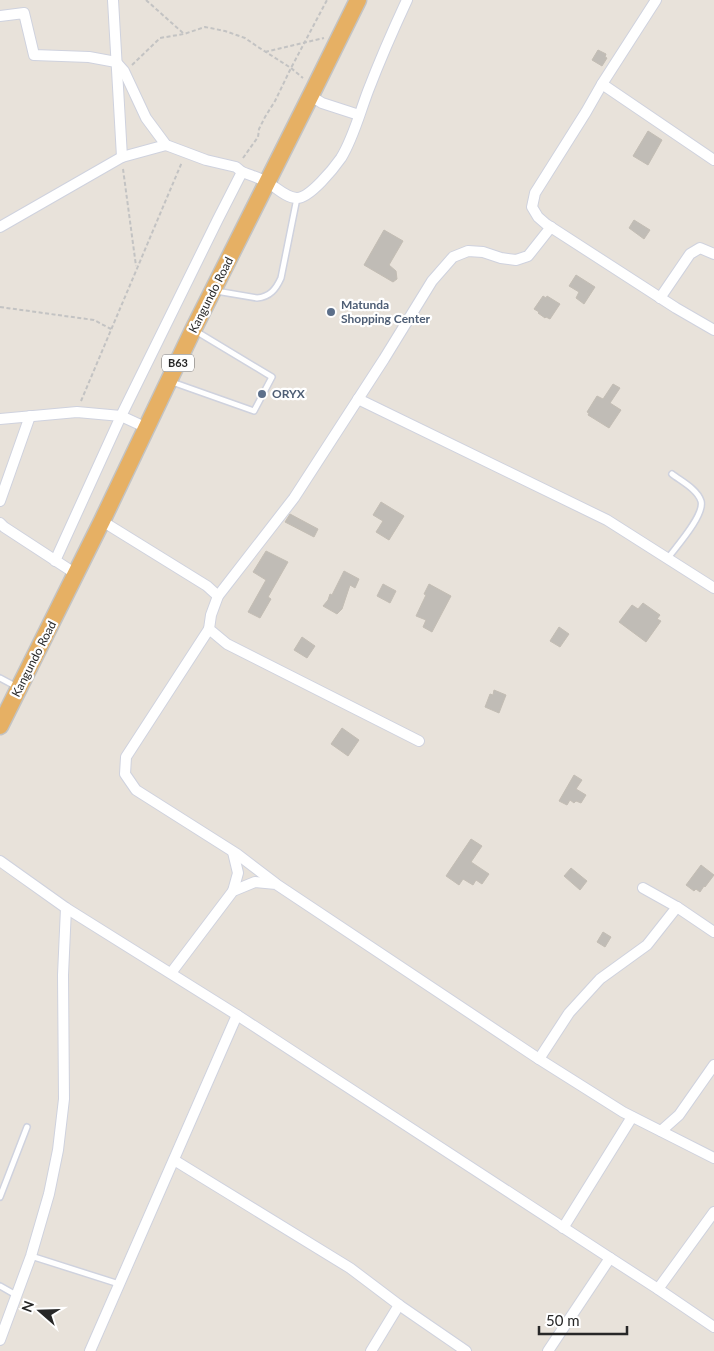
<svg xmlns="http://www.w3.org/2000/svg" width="714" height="1351" viewBox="0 0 714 1351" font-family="Lato,sans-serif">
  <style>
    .building { fill: #c0bcb6; stroke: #c3bdb4 }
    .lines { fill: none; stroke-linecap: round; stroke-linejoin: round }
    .service-casing { stroke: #cfd2de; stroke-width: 8 }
    .minor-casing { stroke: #cfd2de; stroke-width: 12 }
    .trunk-casing { stroke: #c3c3c3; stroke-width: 19 }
    .path { stroke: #c3c3c3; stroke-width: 2; stroke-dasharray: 4 2.5; stroke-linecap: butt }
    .service { stroke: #fff; stroke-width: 5 }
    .minor { stroke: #fff; stroke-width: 10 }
    .trunk { stroke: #e6b064; stroke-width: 16 }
    .service-dot { fill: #5c6f8a; stroke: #fff; stroke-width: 2 }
    .labels { text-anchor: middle; stroke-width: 4.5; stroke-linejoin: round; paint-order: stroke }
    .shield { fill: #fff; stroke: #686868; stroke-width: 1 }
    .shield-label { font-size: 11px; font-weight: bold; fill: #272727 }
    .street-label { font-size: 12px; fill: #272727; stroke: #fff }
    .service-label { font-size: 12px; font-weight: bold; fill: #4e5e75; stroke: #fff; text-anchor: start }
  </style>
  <rect width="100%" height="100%" fill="#e8e2da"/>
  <!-- building -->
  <g class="building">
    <path d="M598 50 606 54 605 57 607 58 602 66 592 60Z"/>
    <path d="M648 131 662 140 648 165 633 156Z"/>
    <path d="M634 220 650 230 644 239 629 228Z"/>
    <path d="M384 230 403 241 389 265 396 271 397 279 393 282 364 265Z"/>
    <path d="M576 275 595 287 584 304 576 298 579 292 569 286Z"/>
    <path d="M543 296 546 298 547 296 560 304 550 319 546 317 545 318 538 313 539 312 534 309Z"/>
    <path d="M613 384 620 388 610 403 621 410 609 428 588 415 589 413 587 412 597 396 603 399Z"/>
    <path d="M381 502 404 516 389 540 376 532 383 521 373 515Z"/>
    <path d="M290 514 318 529 314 537 285 522Z"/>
    <path d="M266 551 288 562 268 597 271 599 260 618 248 612 266 580 253 572Z"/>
    <path d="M344 571 359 579 355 588 350 585 342 609 337 614 323 606 328 600 330 594 332 595Z"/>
    <path d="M383 584 396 591 390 603 377 596Z"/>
    <path d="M429 584 451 596 432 632 423 627 426 620 416 616 426 595 424 594Z"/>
    <path d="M643 603 660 615 657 619 661 621 646 642 619 622 632 605 638 609Z"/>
    <path d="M559 627 569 634 560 647 550 641Z"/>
    <path d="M302 637 315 646 307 658 294 650Z"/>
    <path d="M494 690 506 695 499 713 485 707 490 694 493 695Z"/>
    <path d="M342 728 359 740 348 756 331 744Z"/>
    <path d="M574 775 582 780 576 789 586 795 581 803 576 801 574 803 570 800 567 805 559 801Z"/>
    <path d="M471 839 482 846 471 862 489 874 482 884 476 880 473 885 463 879 459 885 446 876Z"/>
    <path d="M701 865 714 875 705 887 704 886 700 892 696 889 694 891 686 885Z"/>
    <path d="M571 868 587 881 580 890 564 876Z"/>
    <path d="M603 932 611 937 605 947 597 942Z"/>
  </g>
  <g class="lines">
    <defs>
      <g id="service">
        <path d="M216 291 257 298C270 297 276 289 281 278L297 198"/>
        <path d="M172 382 254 411 272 377 194 330"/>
        <path d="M668 558C676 547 705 515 701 501 697 489 681 481 672 474"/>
        <path d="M0 678 17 687"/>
        <path d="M0 1197 27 1127"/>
        <path d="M31 1256 119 1284"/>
        <path d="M0 1286 16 1295"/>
      </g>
      <g id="minor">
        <path d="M113 0 122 157"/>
        <path d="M656 0 602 84 586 112 535 193 532 207 538 217 546 224 676 308 714 330"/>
        <path d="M0 16 24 13 34 55 89 57 116 62 124 71 146 118 166 145 206 160 236 167 242 172 218 219 121 416 147 428"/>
        <path d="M602 84 714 160"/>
        <path d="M311 96 322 103 359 115"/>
        <path d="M242 172C250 175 259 178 267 182 276 187 286 198 297 198 310 198 334 168 341 158 353 139 360 112 368 91 380 60 393 30 407 0"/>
        <path d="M0 227 122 157 166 145"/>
        <path d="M660 298 690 254 700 248 714 254"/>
        <path d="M358 399 607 520 714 588"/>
        <path d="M0 419 77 412 121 416 55 561"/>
        <path d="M0 501 30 416"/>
        <path d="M102 521 207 586 218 596"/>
        <path d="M0 523 4 527 76 574"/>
        <path d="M209 629 126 757 125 774 136 790 237 854 275 883"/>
        <path d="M419 741 227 644 209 629 211 615 218 596 294 498 384 359 432 281 453 257 468 251 483 252 501 258 516 260 528 256 551 227"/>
        <path d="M233 852 238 873 233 891"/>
        <path d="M0 861 66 908 237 1015 610 1258 658 1289 714 1327"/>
        <path d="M643 888 677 907 714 932"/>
        <path d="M171 973 233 891 255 882 276 884 539 1059 623 1112 714 1158"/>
        <path d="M539 1059 569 1013 600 979 647 945 677 907"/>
        <path d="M661 1131 679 1115 714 1065"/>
        <path d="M174 1160 350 1268 399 1305 466 1351"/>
        <path d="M563 1228 632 1117"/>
        <path d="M658 1289 714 1212"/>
        <path d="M0 1340 31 1256 49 1194 58 1150 64 1099 63 975 66 908"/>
        <path d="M90 1351 237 1015"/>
        <path d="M371 1351 399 1305"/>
        <path d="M548 1351 610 1258"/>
      </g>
      <path id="trunk" d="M0 726 102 521 193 330 315 87 358 0"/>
    </defs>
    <!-- service casing -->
    <use href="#service" class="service-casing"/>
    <!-- minor casing -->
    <use href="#minor" class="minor-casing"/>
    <!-- trunk casing -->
    <use href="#trunk" class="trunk-casing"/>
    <!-- path -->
    <g class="path">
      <path d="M146 0 183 33"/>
      <path d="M265 52 324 38"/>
      <path d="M132 65 160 38 184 34 205 27 225 31 245 38 258 47 291 68 303 78"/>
      <path d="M243 158 258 137 259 129 265 117 275 101 291 68 327 0"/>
      <path d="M123 169 136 266"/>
      <path d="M0 307 94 320 111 329"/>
      <path d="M81 401 182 162"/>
    </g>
    <!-- service -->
    <use href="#service" class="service"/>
    <!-- minor -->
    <use href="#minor" class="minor"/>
    <!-- trunk -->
    <use href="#trunk" class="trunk"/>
  </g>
  <!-- markers -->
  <g class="service-dot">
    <circle cx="331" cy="312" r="5"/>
    <circle cx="262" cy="394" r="5"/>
  </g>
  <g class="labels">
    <!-- shield labels -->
    <rect class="shield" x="162" y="354.5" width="32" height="17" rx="4"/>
    <g class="shield-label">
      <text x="178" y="367">B63</text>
    </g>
    <!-- street labels -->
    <g class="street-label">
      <text transform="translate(211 295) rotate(-63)" y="4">Kangundo Road</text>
      <text transform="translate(34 659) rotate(-63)" y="4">Kangundo Road</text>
    </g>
    <!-- service labels -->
    <g class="service-label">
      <text x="341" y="309">Matunda<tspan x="341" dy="14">Shopping Center</tspan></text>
      <text x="272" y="398">ORYX</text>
    </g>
  </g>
  <!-- north arrow -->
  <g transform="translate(40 1311) rotate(290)" stroke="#ffffff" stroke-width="4" paint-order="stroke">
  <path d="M0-4L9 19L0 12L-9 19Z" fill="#272727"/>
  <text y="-8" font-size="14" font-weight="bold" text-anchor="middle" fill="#272727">N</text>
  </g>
  <!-- scale -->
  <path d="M539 1326v8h88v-8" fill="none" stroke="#272727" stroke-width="2.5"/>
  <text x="546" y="1326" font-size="15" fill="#272727" stroke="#ffffff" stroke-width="4" paint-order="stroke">50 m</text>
</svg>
